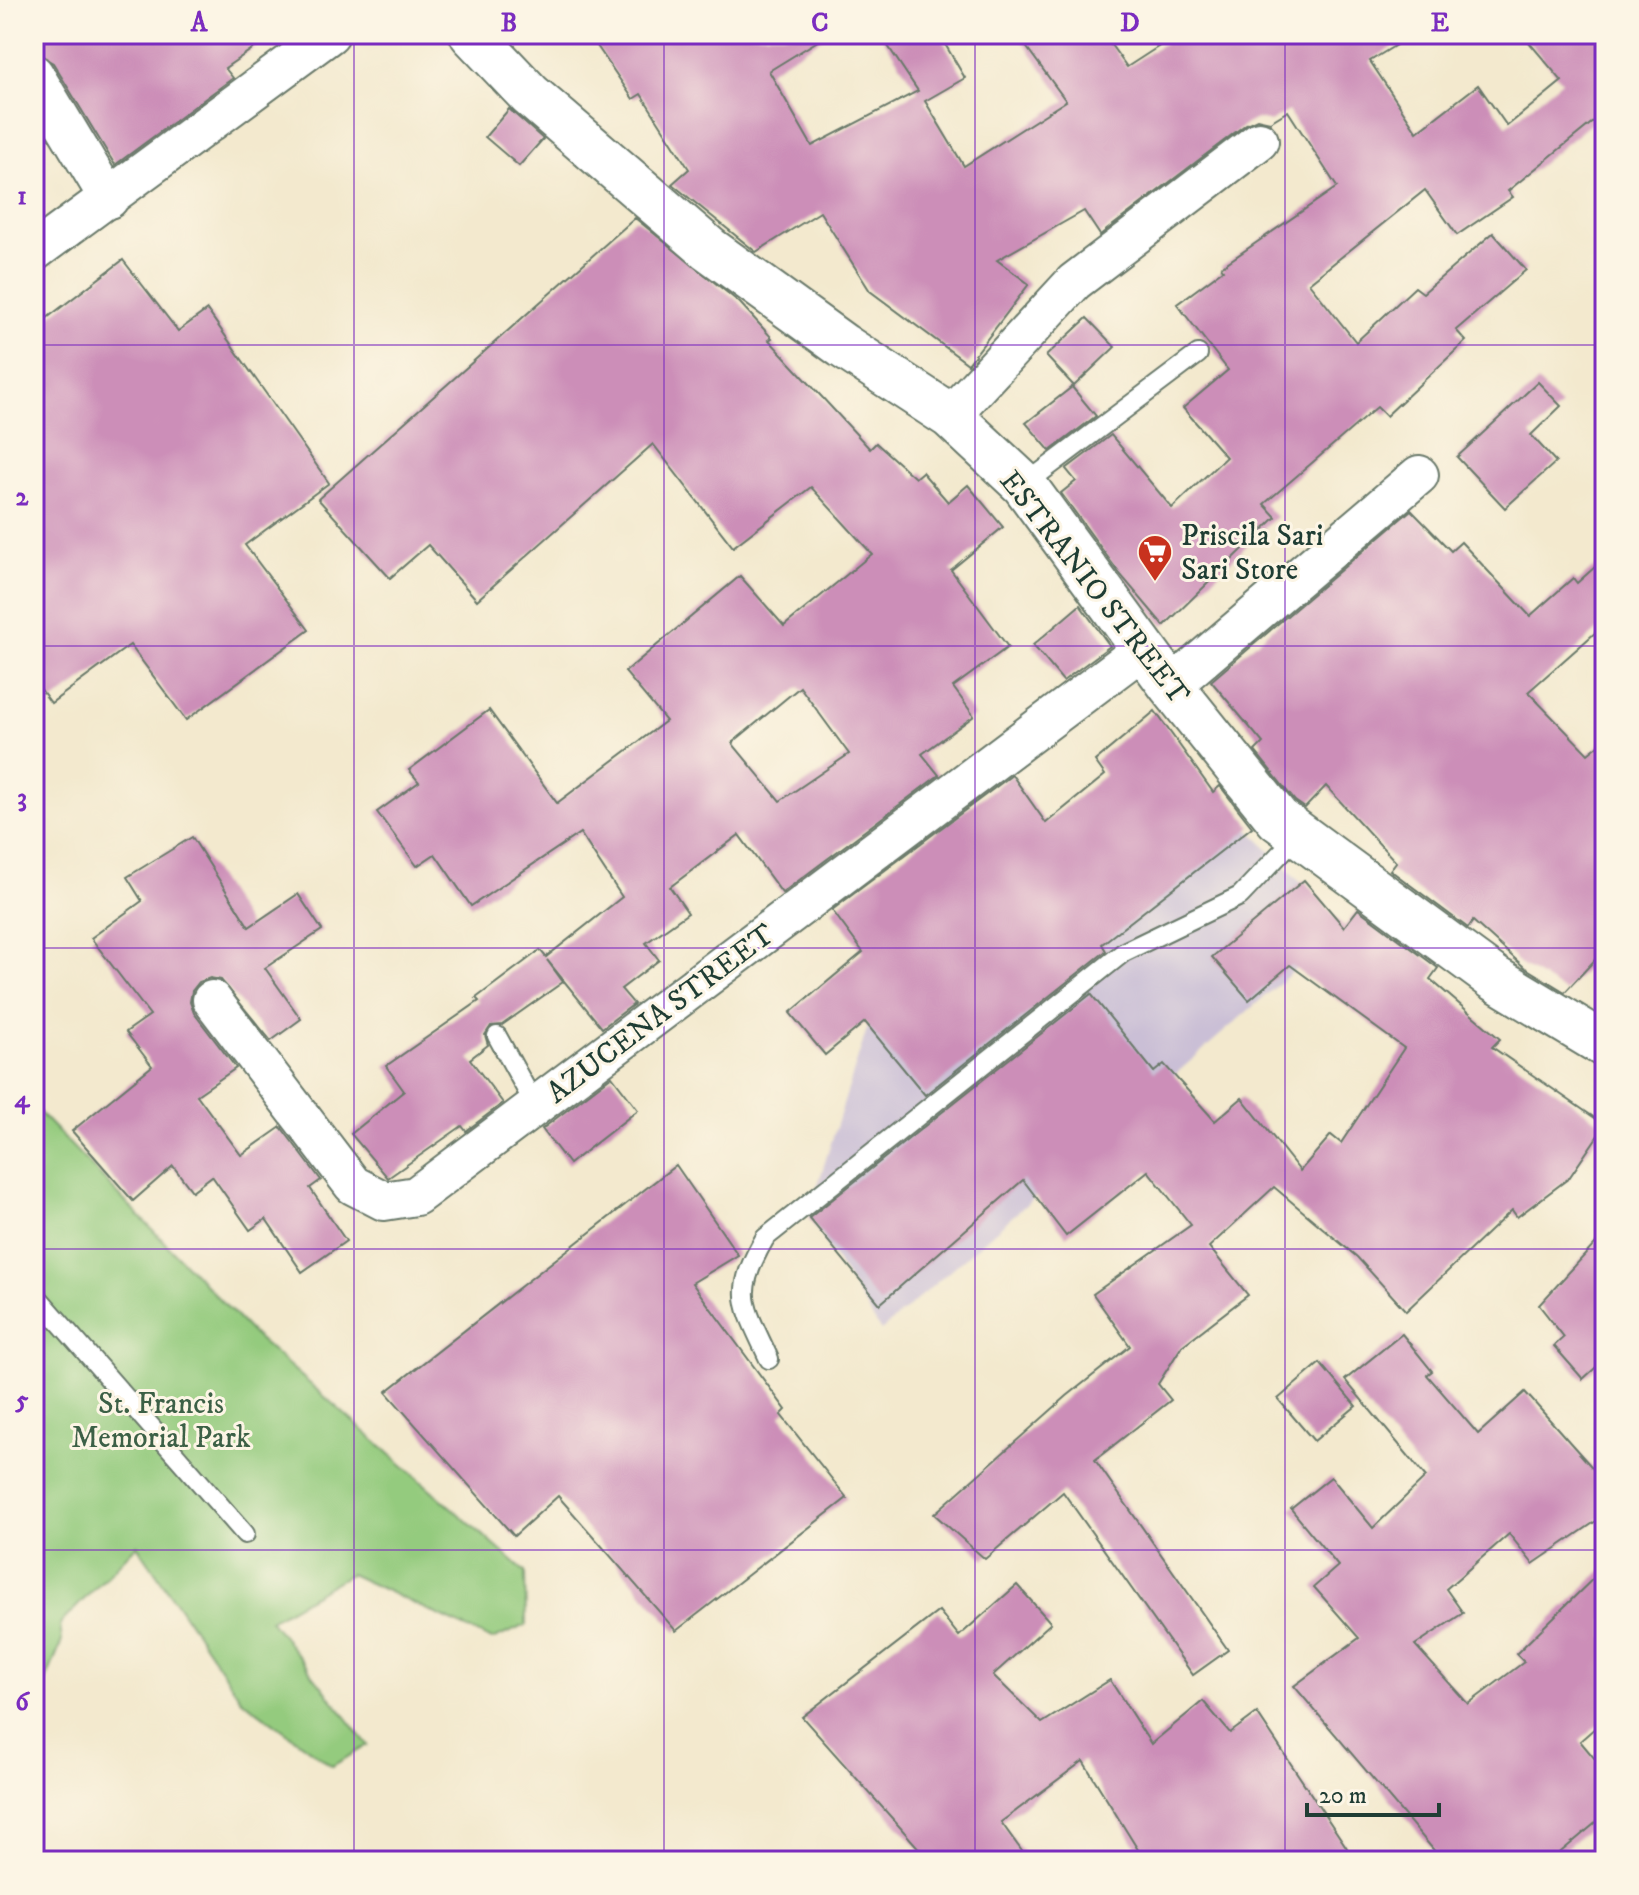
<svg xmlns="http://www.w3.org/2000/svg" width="1639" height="1895" viewBox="0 0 1639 1895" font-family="'IM FELL DW Pica',serif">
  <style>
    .industrial { fill: #cabfd6 }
    .green { fill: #94cb7e; stroke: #5a8459; stroke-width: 2 }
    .building { fill: #cc8eb8; fill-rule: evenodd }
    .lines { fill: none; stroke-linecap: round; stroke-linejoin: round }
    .lane-casing { stroke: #69796a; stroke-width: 22 }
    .street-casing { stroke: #69796a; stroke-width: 42 }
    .secondary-casing { stroke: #69796a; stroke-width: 48 }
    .lane { stroke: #fff; stroke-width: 18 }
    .street { stroke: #fff; stroke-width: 38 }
    .secondary { stroke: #fff; stroke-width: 44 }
    .grid { fill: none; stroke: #7b2cbf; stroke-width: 2; stroke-opacity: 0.55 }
    .labels { text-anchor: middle; stroke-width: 6; stroke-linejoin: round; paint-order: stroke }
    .poi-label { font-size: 30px; fill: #1f3d34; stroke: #fcf5e5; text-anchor: start }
    .street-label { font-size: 30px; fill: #1f3d34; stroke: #fcf5e5 }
    .park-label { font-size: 30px; fill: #3c6046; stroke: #fcf5e5 }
    .neatline { fill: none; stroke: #7b2cbf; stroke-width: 3 }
    .grid-label { font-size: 26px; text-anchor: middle; font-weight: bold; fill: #7b2cbf }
  </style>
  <rect width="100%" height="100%" fill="#fcf5e5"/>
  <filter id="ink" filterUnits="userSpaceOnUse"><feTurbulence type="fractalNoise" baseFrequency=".0125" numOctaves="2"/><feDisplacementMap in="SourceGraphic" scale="16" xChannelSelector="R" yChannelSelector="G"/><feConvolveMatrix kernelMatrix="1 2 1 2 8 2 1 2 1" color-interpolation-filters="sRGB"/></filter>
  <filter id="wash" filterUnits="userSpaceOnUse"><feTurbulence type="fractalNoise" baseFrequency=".006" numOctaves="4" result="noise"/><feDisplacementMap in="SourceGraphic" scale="32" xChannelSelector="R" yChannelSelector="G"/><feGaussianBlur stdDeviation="1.8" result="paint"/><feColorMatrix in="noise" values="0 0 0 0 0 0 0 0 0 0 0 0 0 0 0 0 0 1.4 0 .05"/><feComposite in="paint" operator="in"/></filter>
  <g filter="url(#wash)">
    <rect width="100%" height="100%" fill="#f3e9ce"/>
    <!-- industrial -->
    <path class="industrial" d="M1189 768 1344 927 881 1331 808 1216 868 1026Z"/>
    <!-- green -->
    <path class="green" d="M34 1107 253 1334 525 1572 526 1625 492 1640 350 1574 270 1620 368 1745 332 1766 241 1699 137 1545 60 1624 62 1641 43 1688 34 1692Z"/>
    <g id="blocks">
      <!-- building -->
      <g class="building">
        <path d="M51 34H274L225 68 233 78 115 165 53 63 34 52V46Z"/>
        <path d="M589 34H829L769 71 812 146 918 91 880 34H939L965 78 925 101 964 166 1066 101 1017 34H1103L1127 67 1178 34H1414L1370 61 1417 132 1478 85 1507 126 1562 81 1522 34H1605V112L1508 191 1513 197 1457 235 1425 190 1309 283 1356 342 1415 287 1423 293 1493 233 1526 270 1456 330 1466 341 1386 416 1377 407 1264 504 1276 517 1164 626 1120 574 1061 493 1076 481 1066 469 1111 435 1172 508 1226 457 1183 408 1228 370 1177 304 1223 270 1221 267 1337 187 1288 111 1270 122 1257 119 1246 124 1100 235 1084 211 997 260 1029 284 968 364 870 291 820 212 756 252 672 184 689 169 641 94 633 99Z"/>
        <path d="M509 109 543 139 519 166 485 137Z"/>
        <path d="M34 117 46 137 34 145Z"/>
        <path d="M635 218 740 303 772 338 769 340 870 449 876 443 915 478 922 472 948 502 968 485 1003 527 951 570 1008 647 953 687 974 716 922 754 939 775 782 893 739 835 670 887 688 913 646 943 659 960 621 989 634 1004 602 1028 547 960 563 982 502 1025 491 1026 485 1035 488 1045 470 1059 503 1103 466 1131 462 1126 388 1178 351 1134 404 1091 386 1066 479 1001 476 998 540 950 546 957 622 897 580 833 471 906 435 854 417 866 377 812 419 782 409 770 489 710 557 803 666 721 625 672 740 576 784 626 872 554 811 487 733 547 653 444 477 600 428 545 390 578 318 499ZM800 687 849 754 780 801 732 743Z"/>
        <path d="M123 260 178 331 207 310 329 483 245 545 309 630 186 720 130 645 51 703 34 680V328Z"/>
        <path d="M1087 318 1115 347 1074 386 1046 356Z"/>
        <path d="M1538 382 1561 406 1531 435 1556 462 1505 508 1457 457Z"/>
        <path d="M1072 387 1096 416 1050 451 1026 423Z"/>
        <path d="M1411 510 1451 551 1461 542 1530 616 1573 578 1577 583 1605 558V624L1528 692 1588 754 1605 740V949L1565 992 1524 967 1473 921 1468 928 1390 870 1396 862 1326 786 1305 808 1295 801 1255 751 1263 743 1211 681Z"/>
        <path d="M1080 605 1110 646 1063 681 1033 645Z"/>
        <path d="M1155 711 1213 792 1220 786 1252 827 1102 944 1106 951 925 1095 865 1022 825 1055 790 1013 863 952 832 910 1012 775 1046 823 1105 775 1095 761Z"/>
        <path d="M192 837 249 927 298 894 322 930 265 968 301 1019 271 1041 221 980 210 978 199 982 192 991 190 1002 194 1013 236 1068 197 1095 241 1155 281 1127 321 1180 310 1188 346 1241 302 1272 266 1219 250 1230 212 1176 192 1191 173 1166 133 1201 72 1131 152 1066 126 1032 150 1015 91 938 142 901 127 877Z"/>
        <path d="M1304 880 1344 927 1358 909 1438 968 1430 979 1500 1039 1492 1047 1605 1125 1569 1178 1517 1217 1512 1210 1406 1311 1357 1257 1274 1187 1209 1247 1248 1295 1182 1346 1158 1384 1171 1400 1095 1460 1228 1650 1193 1675 1063 1492 985 1559 934 1514 1067 1396 1130 1346 1093 1294 1191 1225 1148 1171 1066 1236 1023 1180 880 1304 809 1218 1091 994 1154 1072 1164 1064 1215 1121 1242 1098 1300 1171 1331 1135 1341 1143 1404 1048 1290 965 1249 1000 1212 957Z"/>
        <path d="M612 1076 638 1110 569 1164 542 1129Z"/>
        <path d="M676 1165 738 1255 692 1283 786 1410 781 1415 847 1498 676 1631 558 1496 514 1536 386 1392Z"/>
        <path d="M1605 1233V1359L1583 1379 1554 1346 1564 1337 1539 1305Z"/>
        <path d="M1402 1334 1432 1371 1427 1375 1478 1434 1525 1392 1605 1482V1515L1533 1564 1509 1534 1446 1589 1463 1613 1415 1645 1468 1704 1524 1662 1516 1654 1605 1567V1719L1580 1741 1605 1771V1815L1550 1861H1443L1294 1686 1359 1638 1314 1587 1338 1566 1291 1509 1331 1477 1373 1528 1426 1477 1345 1380Z"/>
        <path d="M1320 1363 1356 1406 1314 1441 1278 1399Z"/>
        <path d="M1017 1585 1051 1623 993 1675 1042 1723 1110 1680 1151 1744 1203 1701 1230 1733 1257 1713 1347 1848 1328 1861H1145L1083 1761 1001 1822 1029 1861H930L802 1717 939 1611 959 1636Z"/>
      </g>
    </g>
  </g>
  <g filter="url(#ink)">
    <use href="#blocks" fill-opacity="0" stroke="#69796a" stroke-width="2"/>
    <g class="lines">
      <defs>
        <g id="lane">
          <path d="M1024 485 1198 354"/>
          <path d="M497 1036 536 1107"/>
          <path d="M34 1293 245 1534"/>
          <path d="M769 1359C744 1304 732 1295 765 1238L1124 952 1240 896 1299 834"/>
        </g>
        <g id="street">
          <path d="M34 74 109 199"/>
          <path d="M34 252 330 34"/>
          <path d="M950 416 1074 282 1259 141"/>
          <path d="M1171 686 1419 475"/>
          <path d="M212 1000 353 1185 384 1201 416 1196 1143 649"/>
        </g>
        <path id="secondary" d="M472 34 530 95 709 249 843 346 950 416 1024 485 1171 686 1278 819 1494 978 1605 1045"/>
      </defs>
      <!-- lane casing -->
      <use href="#lane" class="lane-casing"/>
      <!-- street casing -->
      <use href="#street" class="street-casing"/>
      <!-- secondary casing -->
      <use href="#secondary" class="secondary-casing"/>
      <!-- lane -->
      <use href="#lane" class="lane"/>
      <!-- street -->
      <use href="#street" class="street"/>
      <!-- secondary -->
      <use href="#secondary" class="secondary"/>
    </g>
  </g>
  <!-- grid -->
  <path class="grid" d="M354 34V1861M664 34V1861M975 34V1861M1285 34V1861M34 345H1605M34 646H1605M34 948H1605M34 1249H1605M34 1550H1605"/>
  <!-- icons -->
  <defs>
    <symbol id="supermarket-pin" viewBox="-11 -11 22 30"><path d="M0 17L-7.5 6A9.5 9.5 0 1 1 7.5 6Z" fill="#c8321e" stroke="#fcf5e5"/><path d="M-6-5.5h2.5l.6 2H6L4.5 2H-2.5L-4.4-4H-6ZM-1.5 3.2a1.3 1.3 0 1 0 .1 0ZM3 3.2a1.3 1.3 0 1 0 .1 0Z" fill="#fff"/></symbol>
  </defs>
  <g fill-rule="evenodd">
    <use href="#supermarket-pin" x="1135" y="532" width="40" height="54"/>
  </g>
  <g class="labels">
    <!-- poi labels -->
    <g class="poi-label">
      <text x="1181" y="545">Priscila Sari<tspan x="1181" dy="34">Sari Store</tspan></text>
    </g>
    <!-- street labels -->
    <g class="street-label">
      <text transform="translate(1095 587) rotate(52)" y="10">ESTRANIO STREET</text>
      <text transform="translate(660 1013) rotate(-37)" y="10">AZUCENA STREET</text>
    </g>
    <!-- park labels -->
    <g class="park-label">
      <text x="161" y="1413">St. Francis<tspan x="161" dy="34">Memorial Park</tspan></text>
    </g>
  </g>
  <!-- margin -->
  <rect width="1639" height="1895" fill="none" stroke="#fcf5e5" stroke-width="88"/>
  <!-- scale -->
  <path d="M1307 1803v12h132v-12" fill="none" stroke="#1f3d34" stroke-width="4"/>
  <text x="1319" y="1803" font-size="24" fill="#1f3d34" stroke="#fcf5e5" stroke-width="6" paint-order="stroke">20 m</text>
  <rect x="44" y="44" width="1551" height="1807" class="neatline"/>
  <g class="grid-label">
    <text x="199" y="31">A</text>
    <text x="509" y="31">B</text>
    <text x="820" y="31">C</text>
    <text x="1130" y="31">D</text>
    <text x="1440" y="31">E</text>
    <text x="22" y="204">1</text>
    <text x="22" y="505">2</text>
    <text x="22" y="806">3</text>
    <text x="22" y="1107">4</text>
    <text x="22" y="1408">5</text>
    <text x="22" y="1710">6</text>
  </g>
</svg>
